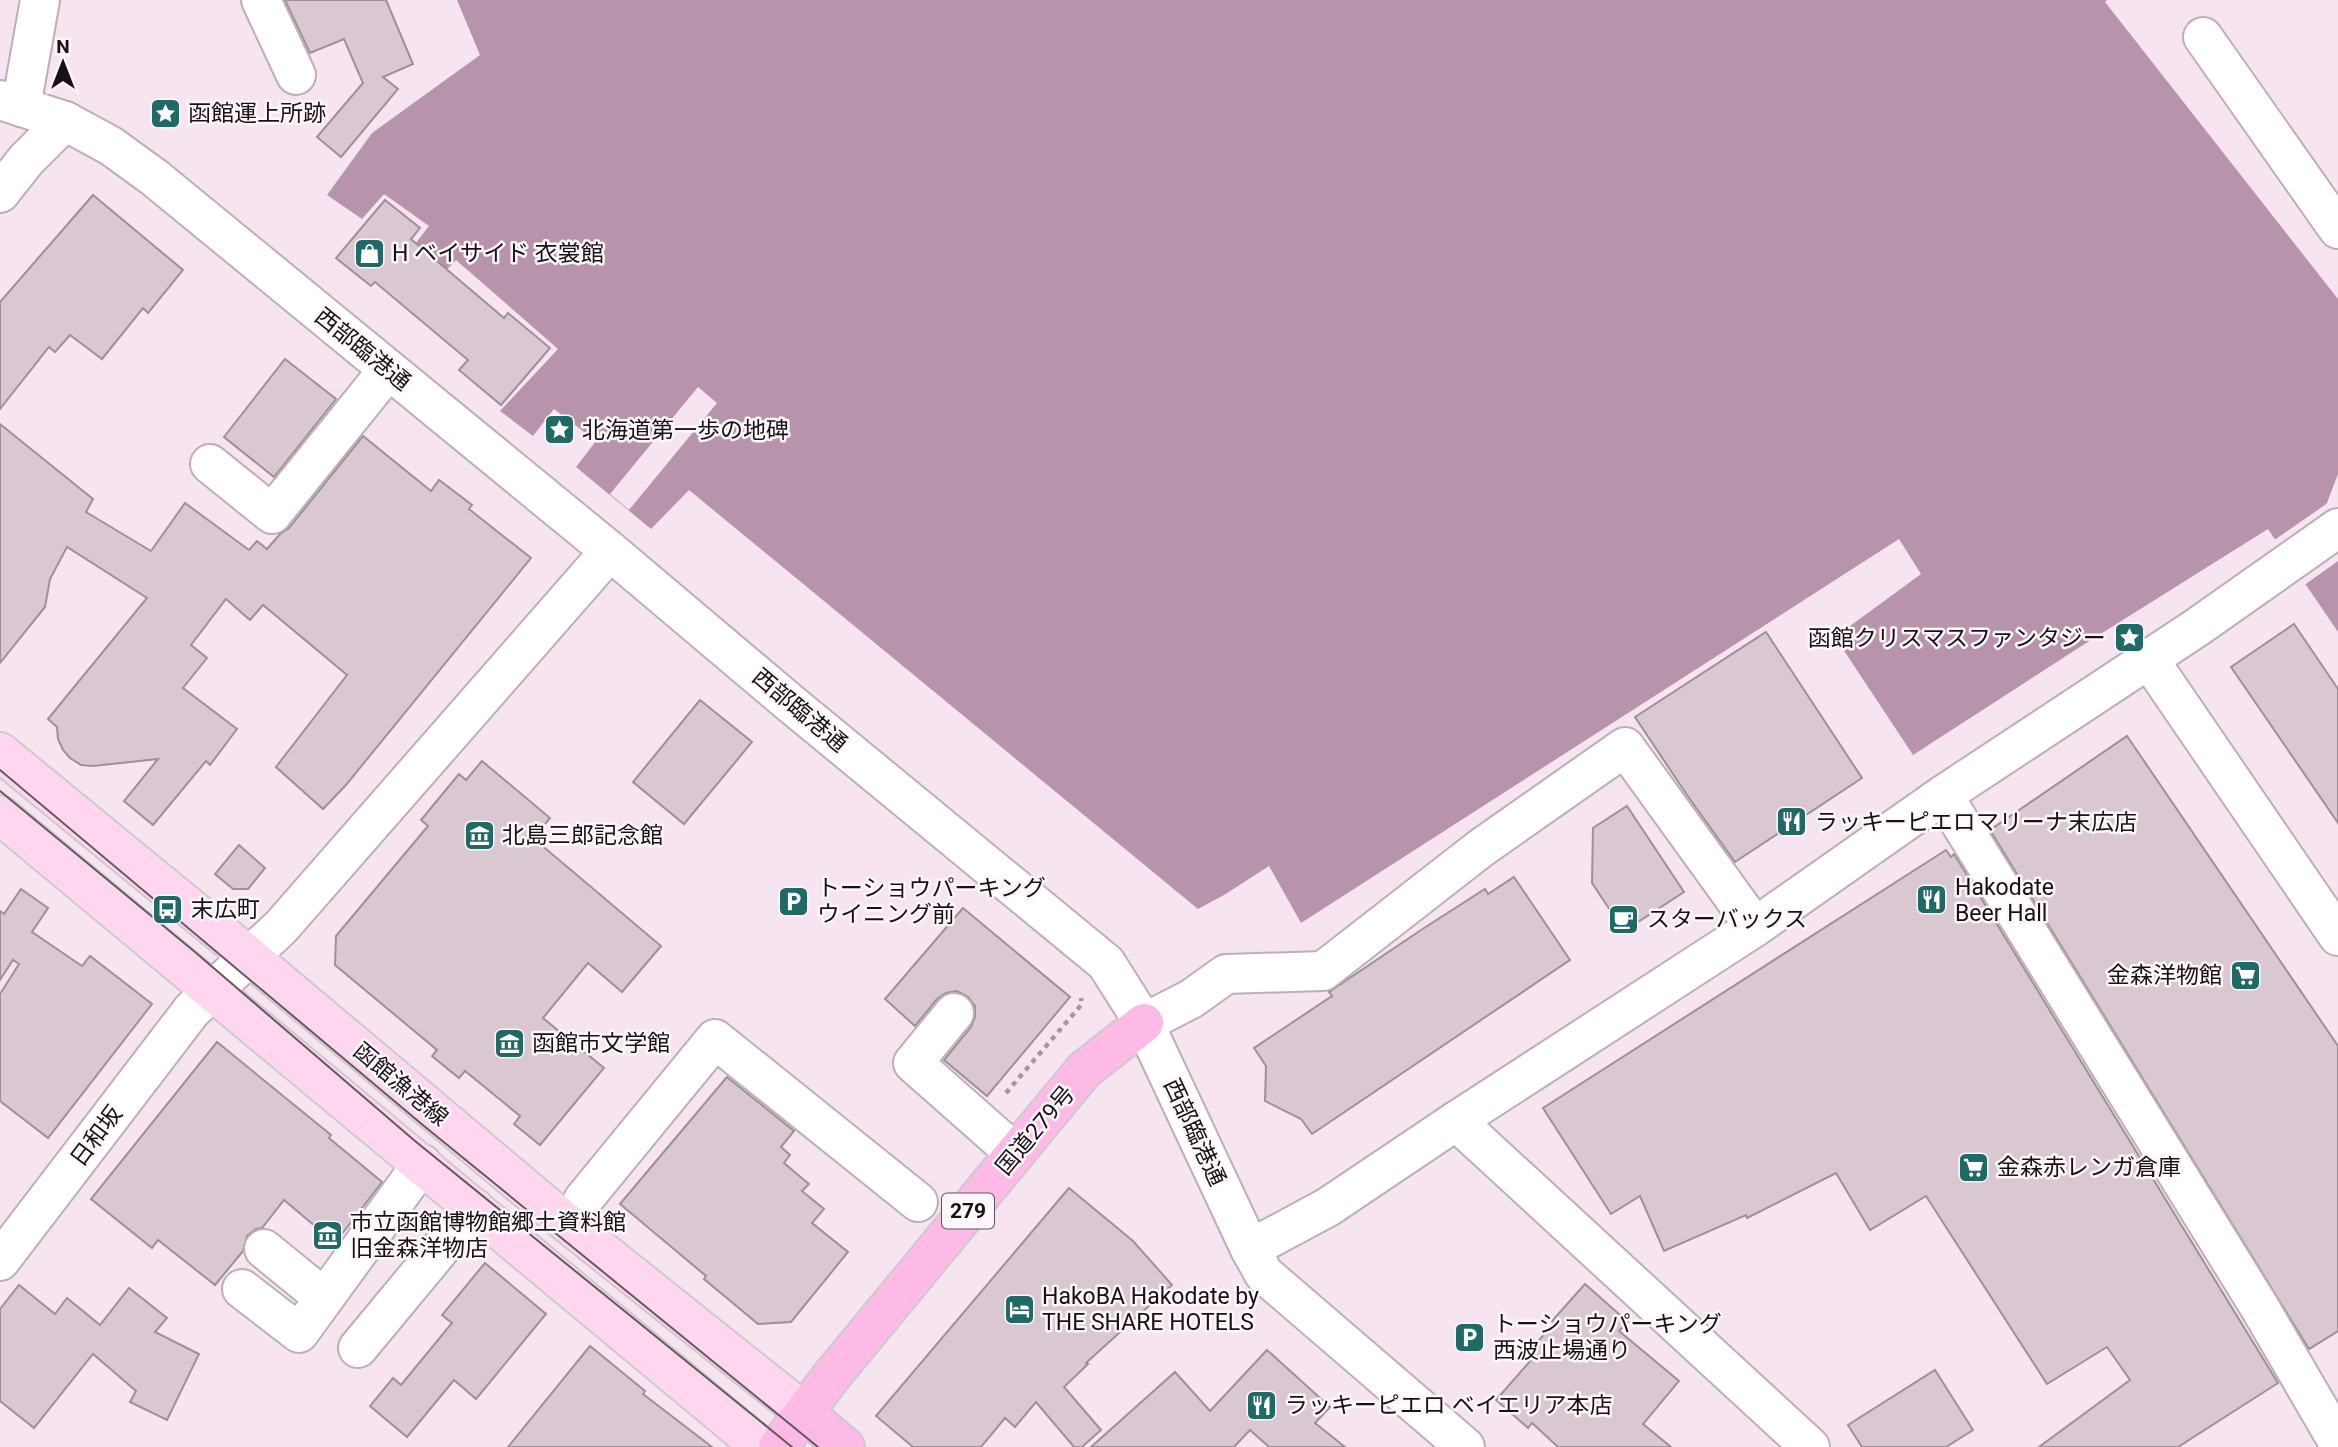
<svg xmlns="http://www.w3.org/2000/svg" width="2338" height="1447" viewBox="0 0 2338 1447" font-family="Roboto,'Noto Sans JP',sans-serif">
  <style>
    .water { fill: #b794ab }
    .pier { fill: #f6e5f0 }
    .building { fill: #d9c7d2; stroke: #9f8f99; stroke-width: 2 }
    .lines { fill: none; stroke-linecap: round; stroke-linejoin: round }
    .minor-casing { stroke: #beaeb8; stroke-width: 42 }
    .major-casing { stroke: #cccbcc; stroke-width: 42 }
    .highway-casing { stroke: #cccbcc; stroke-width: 42 }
    .path { stroke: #a4979f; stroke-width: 4.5; stroke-dasharray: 5 5; stroke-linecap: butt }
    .minor { stroke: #fff; stroke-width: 38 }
    .major { stroke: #fed6f0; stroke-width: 38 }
    .highway { stroke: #febae6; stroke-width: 38 }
    .tram { stroke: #63595f; stroke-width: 2 }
    .labels { text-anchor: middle; stroke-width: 5; stroke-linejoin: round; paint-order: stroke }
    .shield { fill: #fdf6fa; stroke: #5c565a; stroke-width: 2 }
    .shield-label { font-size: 21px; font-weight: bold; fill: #171115 }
    .poi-label { font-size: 23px; fill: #171115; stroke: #fdf6fa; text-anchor: start }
    .street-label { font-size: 23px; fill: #171115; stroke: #fdf6fa }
  </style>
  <rect width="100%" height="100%" fill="#f6e5f0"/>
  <!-- water -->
  <path class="water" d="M457 0H2107L2105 2 2338 299V474L2325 508 2338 519V632L2268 529 2083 645 1913 755 1835 637 1921 574 1899 539 1301 923 1269 866 1224 895 1198 909 689 490 651 529 576 467 596 441 554 409 533 436 500 411 558 349 456 260 433 284 402 261 429 226 384 194 362 219 327 195 372 133 480 55Z"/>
  <!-- pier -->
  <g class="pier">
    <path d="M698 387 717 403 629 510 610 494Z"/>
    <path d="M2332 500 2329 507 2338 514V561L2303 586 2273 541Z"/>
  </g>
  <!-- building -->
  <g class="building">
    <path d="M285 0H386L413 64 383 77 398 89 341 157 317 137 363 83 344 39 310 53Z"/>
    <path d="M93 195 183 270 148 313 143 308 102 359 70 335 55 352 49 347 0 409V302Z"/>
    <path d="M385 200 420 228 411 239 504 318 508 313 550 348 501 405 459 370 468 360 375 282 371 286 336 258Z"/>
    <path d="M285 359 336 399 274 477 224 437Z"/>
    <path d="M0 424 93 499 86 512 151 551 185 503 249 550 257 541 267 549 280 534 289 528 363 436 431 491 439 480 472 505 469 509 531 558 346 785 323 809 276 767 347 675 263 605 250 620 226 599 191 645 207 658 183 688 237 729 210 765 206 761 153 825 124 801 158 759 93 766 81 765 70 758 63 750 58 739 57 727 48 719 147 598 67 547 50 579 45 607 0 663Z"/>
    <path d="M2294 624 2338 689V823L2231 667Z"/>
    <path d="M1766 632 1862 778 1735 862 1687 795 1635 717Z"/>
    <path d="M700 700 752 742 684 824 633 782Z"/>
    <path d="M2127 736 2338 1046V1331L2309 1349 1990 830Z"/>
    <path d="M482 761 550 818 533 838 661 946 622 992 588 963 543 1018 604 1068 540 1145 514 1124 520 1116 465 1071 459 1078 432 1056 437 1050 335 965 336 936 428 826 421 820 459 774 466 780Z"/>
    <path d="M1627 806 1684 892 1624 931 1592 883 1593 828Z"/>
    <path d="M239 845 265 868 248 889H233L215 874Z"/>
    <path d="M1946 850 1951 857 1954 854 2278 1383 2178 1447H2039L2130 1380 2107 1347 2047 1384 1926 1196 1870 1230 1836 1173 1747 1218 1746 1215 1664 1251 1640 1196 1611 1214 1543 1108Z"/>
    <path d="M1514 877 1570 960 1312 1134 1301 1119 1265 1101 1266 1066 1254 1048 1332 996 1329 992 1421 930 1485 889 1488 894Z"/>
    <path d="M21 889 48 908 32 932 82 966 90 956 152 1004 48 1138 0 1101V994L19 964 13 960 0 980V911L4 914Z"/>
    <path d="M963 908 1070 997 987 1096 944 1060 971 1027 975 1017V1006L968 997 957 991 946 993 937 999 915 1026 885 999Z"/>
    <path d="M217 1042 331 1135 329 1138 382 1182 335 1243 284 1200 262 1228 256 1229 247 1236 243 1251 215 1285 158 1240 152 1248 91 1199Z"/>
    <path d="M727 1077 794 1131 781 1147 790 1155 784 1163 809 1184 802 1191 824 1209 812 1223 848 1252 791 1322 758 1324 704 1279 706 1276 620 1204Z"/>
    <path d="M1069 1188 1133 1241 1172 1285 1086 1363 1088 1364 1064 1387 1101 1430 1082 1447H1074L1036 1402 1015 1427 1005 1418 981 1447H913L876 1416Z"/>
    <path d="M485 1263 546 1314 476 1399 454 1380 407 1437 370 1406 393 1378 401 1385 452 1323 442 1315Z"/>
    <path d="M1585 1284 1628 1322 1619 1331 1679 1381 1643 1424 1671 1447H1558L1532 1423 1528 1428 1496 1400 1531 1360 1526 1355 1554 1323 1552 1321Z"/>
    <path d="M19 1285 55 1314 67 1298 100 1325 129 1288 167 1318 155 1332 199 1354 167 1420 130 1402 136 1391 93 1354 34 1428 0 1401V1309Z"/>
    <path d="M590 1346 645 1391 643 1394 712 1447H508Z"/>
    <path d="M1267 1350 1330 1407 1315 1423 1345 1447H1269L1250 1430 1234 1447H1091L1175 1372 1210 1411Z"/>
    <path d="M1935 1370 1973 1430 1946 1447H1862L1848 1425Z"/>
  </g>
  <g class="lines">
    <defs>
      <g id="minor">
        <path d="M261 0 296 75"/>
        <path d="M2203 37 2338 229"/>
        <path d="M0 100 65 121 111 146 155 178 610 551 790 703 1106 963 1144 1023 1250 1249 1264 1274 1465 1447"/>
        <path d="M21 107 40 0"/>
        <path d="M0 193 26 160 65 121"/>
        <path d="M210 464 272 514 388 370"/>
        <path d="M2148 658 2338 936"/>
        <path d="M1943 795 2260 1308 2338 1442"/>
        <path d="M954 1013 913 1063 1015 1153"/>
        <path d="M1144 1023 1191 999 1226 974 1323 971 1481 848 1625 747 1755 927"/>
        <path d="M1456 1121 1810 1447"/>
        <path d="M583 1200 715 1039 918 1202"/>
        <path d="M264 1249 324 1298"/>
        <path d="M1250 1249 1328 1207 1456 1121 1755 927 1943 795 2196 628 2338 528"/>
        <path d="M0 1261 192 1010 281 927 610 551"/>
        <path d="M242 1289 299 1333 422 1164"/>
        <path d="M358 1348 474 1208"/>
      </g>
      <g id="major">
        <path d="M0 752 250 957 562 1219 805 1413"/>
        <path d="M0 815 761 1447"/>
      </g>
      <g id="highway">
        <path d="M805 1413 845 1447"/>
        <path d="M778 1447 830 1378 1084 1070 1144 1023"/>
      </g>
    </defs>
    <!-- minor casing -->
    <use href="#minor" class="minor-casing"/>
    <!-- major casing -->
    <use href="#major" class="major-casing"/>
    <!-- highway casing -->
    <use href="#highway" class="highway-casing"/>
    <!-- path -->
    <path class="path" d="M1006 1093 1082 1004 1081 998"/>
    <!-- minor -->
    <use href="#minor" class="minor"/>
    <!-- major -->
    <use href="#major" class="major"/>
    <!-- highway -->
    <use href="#highway" class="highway"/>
    <!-- tram -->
    <g class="tram">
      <path d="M0 770 424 1126 818 1447"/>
      <path d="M0 791 195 952 415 1141 792 1447"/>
    </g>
  </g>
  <!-- icons -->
  <defs>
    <symbol id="sight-square" viewBox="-11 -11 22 22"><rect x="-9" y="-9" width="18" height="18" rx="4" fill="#1f6a66" stroke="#fdf6fa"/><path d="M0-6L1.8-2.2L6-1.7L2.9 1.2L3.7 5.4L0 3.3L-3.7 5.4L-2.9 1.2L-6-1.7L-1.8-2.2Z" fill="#fff"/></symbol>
    <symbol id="shop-square" viewBox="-11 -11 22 22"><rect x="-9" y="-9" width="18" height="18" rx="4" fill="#1f6a66" stroke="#fdf6fa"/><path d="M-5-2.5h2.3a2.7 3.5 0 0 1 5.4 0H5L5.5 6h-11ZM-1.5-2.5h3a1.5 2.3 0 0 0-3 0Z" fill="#fff"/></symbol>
    <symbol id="restaurant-square" viewBox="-11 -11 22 22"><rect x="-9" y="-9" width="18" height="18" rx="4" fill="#1f6a66" stroke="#fdf6fa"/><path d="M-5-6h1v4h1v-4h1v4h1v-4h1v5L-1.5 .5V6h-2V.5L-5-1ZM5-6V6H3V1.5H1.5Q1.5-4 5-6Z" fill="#fff"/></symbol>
    <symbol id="museum-square" viewBox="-11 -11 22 22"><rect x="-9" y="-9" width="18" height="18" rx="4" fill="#1f6a66" stroke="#fdf6fa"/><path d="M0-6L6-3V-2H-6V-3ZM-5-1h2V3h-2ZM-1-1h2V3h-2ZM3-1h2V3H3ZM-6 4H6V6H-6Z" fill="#fff"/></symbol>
    <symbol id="parking-square" viewBox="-11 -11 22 22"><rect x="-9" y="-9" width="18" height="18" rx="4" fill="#1f6a66" stroke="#fdf6fa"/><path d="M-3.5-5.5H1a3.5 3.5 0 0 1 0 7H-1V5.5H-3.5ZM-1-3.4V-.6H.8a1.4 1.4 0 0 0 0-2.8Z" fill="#fff"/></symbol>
    <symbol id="bus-square" viewBox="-11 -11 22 22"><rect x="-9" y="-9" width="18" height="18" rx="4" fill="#1f6a66" stroke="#fdf6fa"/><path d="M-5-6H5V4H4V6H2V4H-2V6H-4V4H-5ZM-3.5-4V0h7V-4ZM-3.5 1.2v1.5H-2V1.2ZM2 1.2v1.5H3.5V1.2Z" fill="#fff"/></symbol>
    <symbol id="cafe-square" viewBox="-11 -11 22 22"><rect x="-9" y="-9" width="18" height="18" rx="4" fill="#1f6a66" stroke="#fdf6fa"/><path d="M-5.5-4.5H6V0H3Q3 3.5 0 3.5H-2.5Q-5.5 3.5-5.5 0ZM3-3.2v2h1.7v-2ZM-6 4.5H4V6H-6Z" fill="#fff"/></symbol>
    <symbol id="supermarket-square" viewBox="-11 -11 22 22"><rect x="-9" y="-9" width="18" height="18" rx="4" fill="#1f6a66" stroke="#fdf6fa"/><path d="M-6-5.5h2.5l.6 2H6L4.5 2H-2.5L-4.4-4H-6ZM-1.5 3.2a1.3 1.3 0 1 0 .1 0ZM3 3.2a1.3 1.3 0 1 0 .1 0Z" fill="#fff"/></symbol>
    <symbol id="hotel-square" viewBox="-11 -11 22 22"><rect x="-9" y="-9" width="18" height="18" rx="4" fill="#1f6a66" stroke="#fdf6fa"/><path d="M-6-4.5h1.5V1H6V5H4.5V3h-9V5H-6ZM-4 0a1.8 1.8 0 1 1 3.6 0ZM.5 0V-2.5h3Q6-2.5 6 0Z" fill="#fff"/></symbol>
  </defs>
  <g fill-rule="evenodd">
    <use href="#sight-square" x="148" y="96" width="35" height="35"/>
    <use href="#shop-square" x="352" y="236" width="35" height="35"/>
    <use href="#sight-square" x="542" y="412" width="35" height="35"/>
    <use href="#sight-square" x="2112" y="620" width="35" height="35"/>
    <use href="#restaurant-square" x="1774" y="804" width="35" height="35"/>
    <use href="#museum-square" x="462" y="818" width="35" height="35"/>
    <use href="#restaurant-square" x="1914" y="882" width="35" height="35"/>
    <use href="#parking-square" x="776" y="884" width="35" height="35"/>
    <use href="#bus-square" x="150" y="892" width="35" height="35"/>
    <use href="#cafe-square" x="1606" y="902" width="35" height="35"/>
    <use href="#supermarket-square" x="2228" y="958" width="35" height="35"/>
    <use href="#museum-square" x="492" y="1026" width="35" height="35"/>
    <use href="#supermarket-square" x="1956" y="1150" width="35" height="35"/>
    <use href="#museum-square" x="310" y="1218" width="35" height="35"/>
    <use href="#hotel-square" x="1002" y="1292" width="35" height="35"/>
    <use href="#parking-square" x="1452" y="1320" width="35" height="35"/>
    <use href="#restaurant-square" x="1244" y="1388" width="35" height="35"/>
  </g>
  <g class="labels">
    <!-- shield labels -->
    <rect class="shield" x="942" y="1193.5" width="52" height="35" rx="5"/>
    <g class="shield-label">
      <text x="968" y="1218">279</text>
    </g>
    <!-- poi labels -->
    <g class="poi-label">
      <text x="188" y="121">函館運上所跡</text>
      <text x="392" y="261">H ベイサイド 衣裳館</text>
      <text x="582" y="438">北海道第一歩の地碑</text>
      <text x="2106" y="646" text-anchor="end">函館クリスマスファンタジー</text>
      <text x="1815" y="830">ラッキーピエロマリーナ末広店</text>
      <text x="502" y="843">北島三郎記念館</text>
      <text x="1955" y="895">Hakodate<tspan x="1955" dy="26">Beer Hall</tspan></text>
      <text x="817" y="896">トーショウパーキング<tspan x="817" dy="26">ウイニング前</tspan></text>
      <text x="191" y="917">末広町</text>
      <text x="1647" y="927">スターバックス</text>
      <text x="2222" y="983" text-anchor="end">金森洋物館</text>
      <text x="532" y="1051">函館市文学館</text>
      <text x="1997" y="1175">金森赤レンガ倉庫</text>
      <text x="350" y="1230">市立函館博物館郷土資料館<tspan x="350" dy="26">旧金森洋物店</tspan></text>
      <text x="1042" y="1304">HakoBA Hakodate by<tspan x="1042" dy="26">THE SHARE HOTELS</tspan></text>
      <text x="1493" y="1332">トーショウパーキング<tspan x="1493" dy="26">西波止場通り</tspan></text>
      <text x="1285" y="1413">ラッキーピエロ ベイエリア本店</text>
    </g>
    <!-- street labels -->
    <g class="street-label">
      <text transform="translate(363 349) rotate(39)" y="8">西部臨港通</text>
      <text transform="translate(800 710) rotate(40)" y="8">西部臨港通</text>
      <text transform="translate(401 1084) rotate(40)" y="8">函館漁港線</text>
      <text transform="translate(1035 1130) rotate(-50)" y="8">国道279号</text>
      <text transform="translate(1195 1132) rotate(65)" y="8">西部臨港通</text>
      <text transform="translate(96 1136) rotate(-53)" y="8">日和坂</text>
    </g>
  </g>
  <!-- north arrow -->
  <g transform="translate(63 63)" stroke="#fdf6fa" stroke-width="5" paint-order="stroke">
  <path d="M0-5L12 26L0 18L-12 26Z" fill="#171115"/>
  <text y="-10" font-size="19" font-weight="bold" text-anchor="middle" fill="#171115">N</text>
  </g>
</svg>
